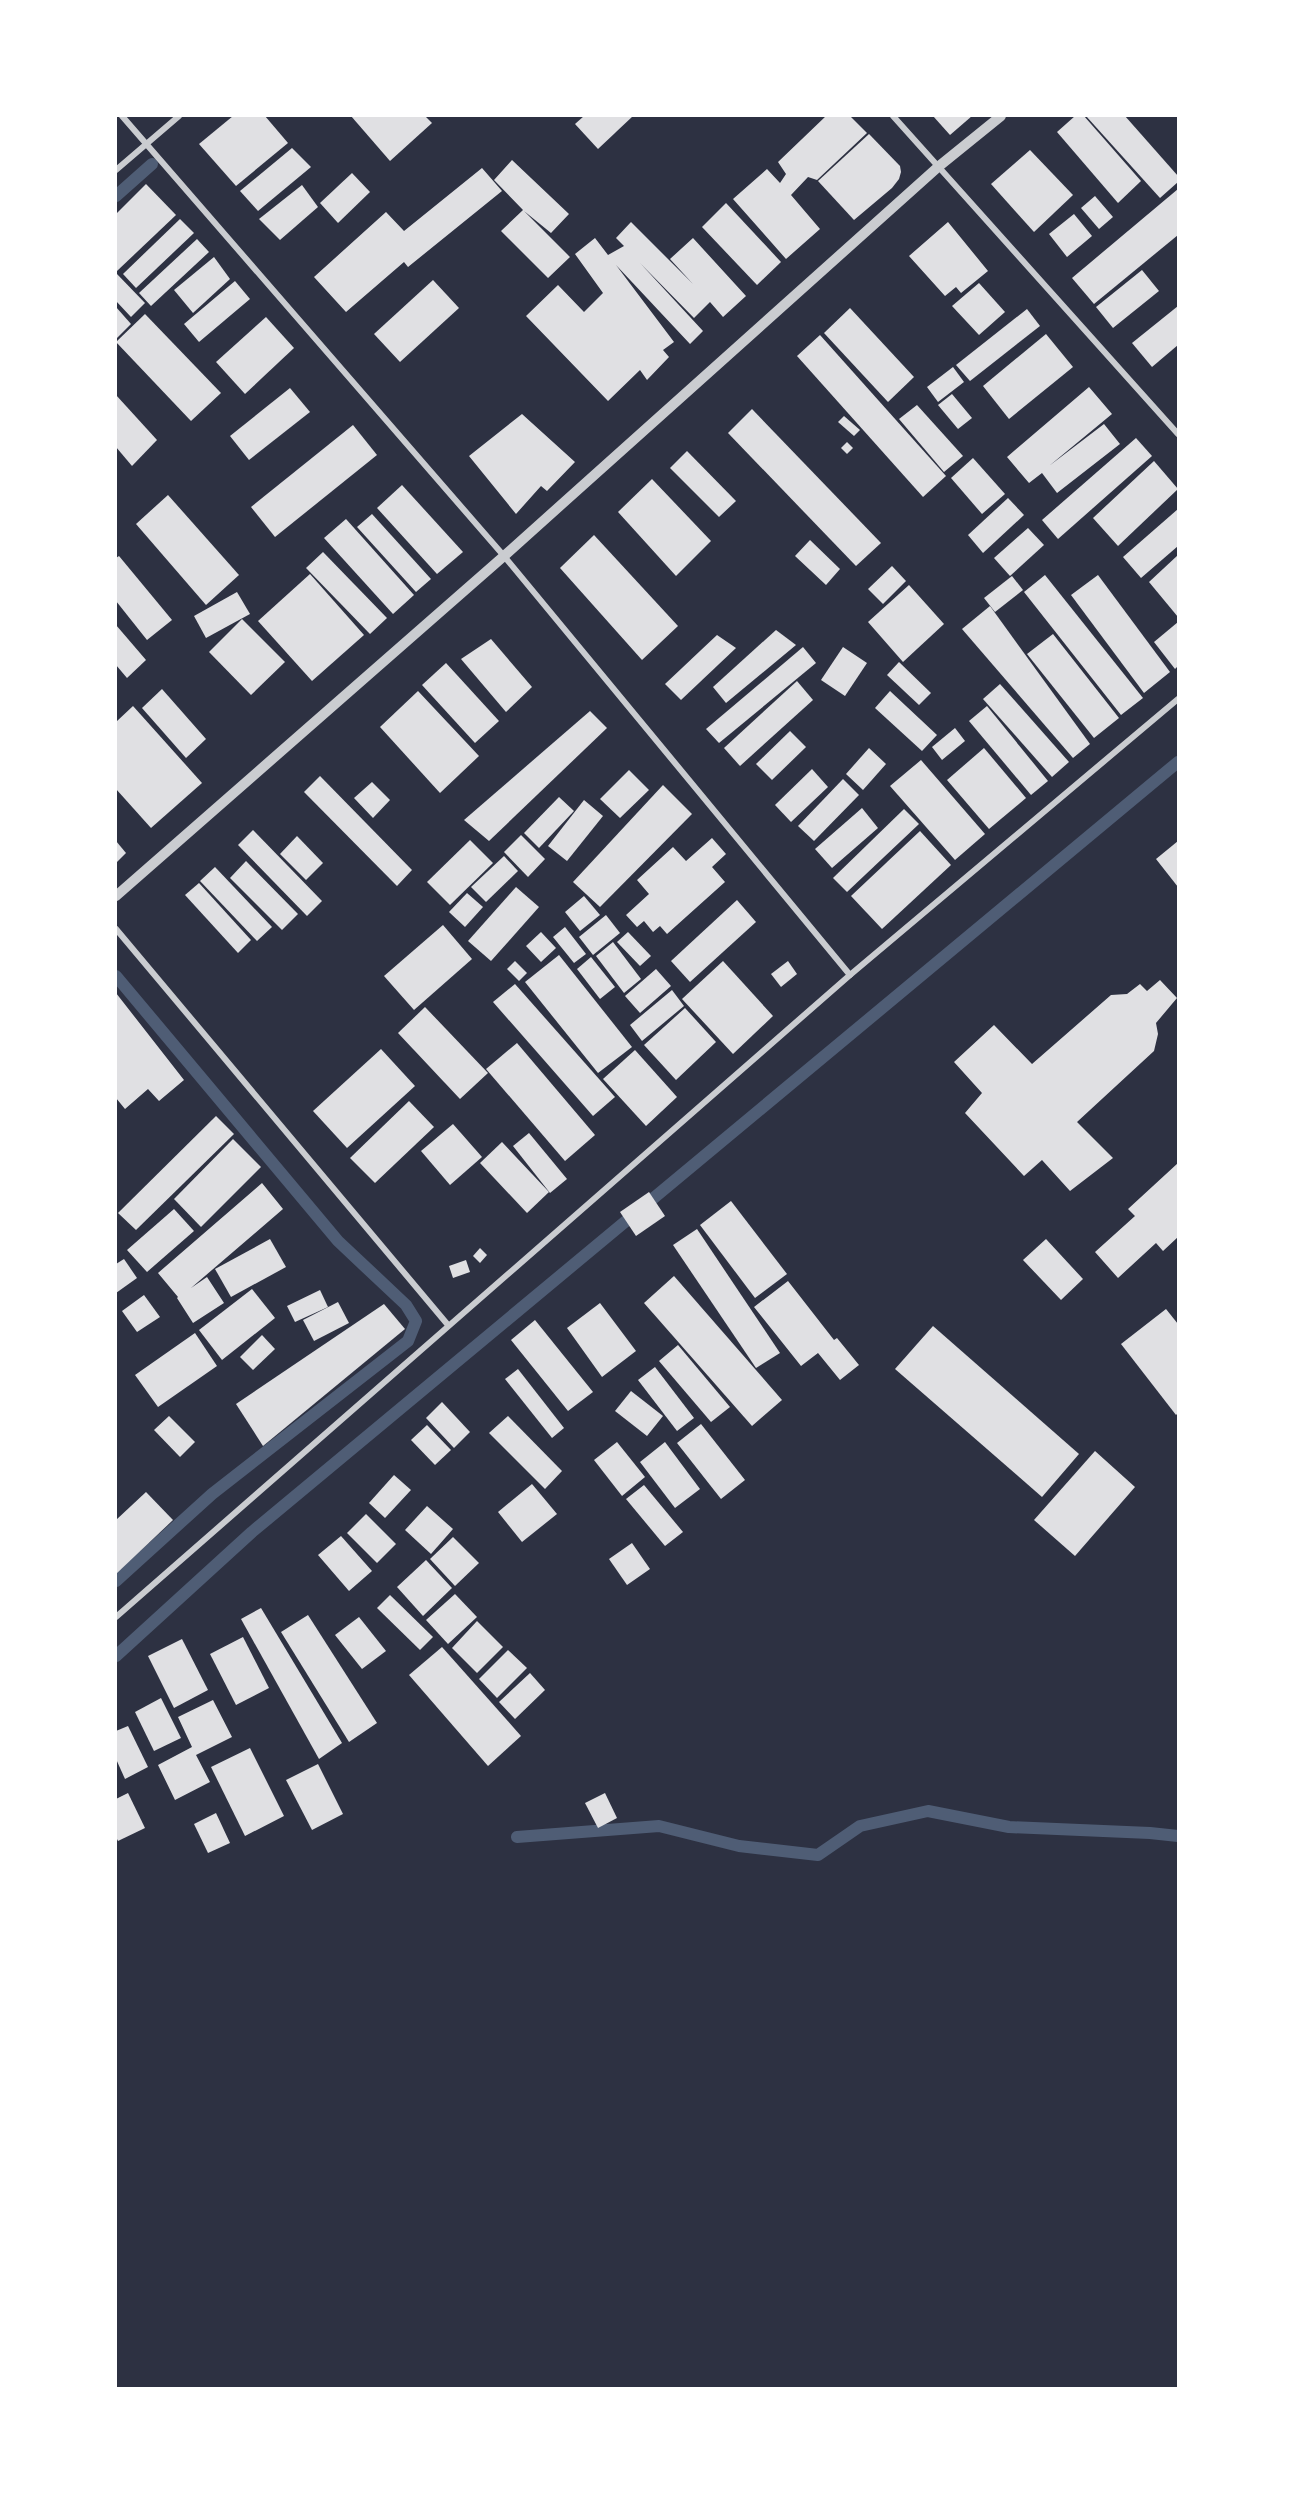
<svg xmlns="http://www.w3.org/2000/svg" width="1294" height="2504" viewBox="0 0 1294 2504" font-family="'Sofia Sans Condensed',sans-serif">
  <style>
    .lines { fill: none; stroke-linecap: round; stroke-linejoin: round }
    .stream { stroke: #4f5d75; stroke-width: 12 }
    .building { fill: #e0e0e3 }
    .minor { stroke: #caccd0; stroke-width: 6 }
    .tertiary { stroke: #caccd0; stroke-width: 10 }
  </style>
  <rect width="100%" height="100%" fill="#2d3142"/>
  <g class="lines">
    <!-- stream -->
    <g class="stream">
      <path d="M116 196 152 164"/>
      <path d="M116 976 338 1241 406 1305 416 1321 408 1341 212 1494 116 1581"/>
      <path d="M116 1656 252 1532 1178 762"/>
      <path d="M517 1837 659 1826 739 1846 818 1855 860 1826 928 1811 1009 1827 1150 1833 1178 1836"/>
    </g>
  </g>
  <!-- building -->
  <g class="building">
    <path d="M233 116H265L288 143 236 186 199 144Z"/>
    <path d="M351 116H425L432 123 390 161Z"/>
    <path d="M584 116H633L598 149 575 124Z"/>
    <path d="M826 116H850L867 133 817 180 808 177 791 195 820 229 786 259 733 199 767 169 780 183 786 174 778 162Z"/>
    <path d="M933 116H972L950 135Z"/>
    <path d="M1075 116H1084L1141 181 1118 203 1057 132Z"/>
    <path d="M1086 116H1125L1178 176V182L1160 198Z"/>
    <path d="M869 134 900 166 901 172 899 179 892 188 854 220 818 181Z"/>
    <path d="M292 148 311 167 258 211 240 191Z"/>
    <path d="M1030 150 1073 195 1034 232 991 184Z"/>
    <path d="M512 160 569 214 551 233 524 211 570 257 548 278 501 231 523 210 494 180Z"/>
    <path d="M482 168 502 191 408 267 404 262 346 312 314 277 386 212 404 231Z"/>
    <path d="M352 173 370 192 338 223 320 203Z"/>
    <path d="M146 184 176 215 117 271 116 214Z"/>
    <path d="M302 185 318 207 280 240 259 219Z"/>
    <path d="M1178 189V235L1094 304 1072 278Z"/>
    <path d="M1095 196 1113 217 1099 229 1081 208Z"/>
    <path d="M726 203 781 262 757 285 702 227Z"/>
    <path d="M1074 214 1092 236 1067 257 1049 234Z"/>
    <path d="M180 219 194 233 136 288 123 274Z"/>
    <path d="M631 222 693 284 670 259 693 238 746 296 723 317 710 302 694 318 640 263 703 331 690 344 616 265 674 342 663 350 669 357 647 380 640 370 608 401 526 316 558 285 584 312 603 293 575 254 595 238 608 255 624 246 616 238Z"/>
    <path d="M948 222 988 271 961 293 956 287 945 296 909 256Z"/>
    <path d="M197 239 209 252 151 306 139 293Z"/>
    <path d="M214 257 230 279 193 313 174 290Z"/>
    <path d="M1142 270 1159 291 1113 328 1096 307Z"/>
    <path d="M116 273 145 303 131 317 116 301Z"/>
    <path d="M433 280 459 308 400 362 374 334Z"/>
    <path d="M235 281 250 299 199 342 184 324Z"/>
    <path d="M979 283 1005 312 979 335 952 306Z"/>
    <path d="M1178 306V345L1152 367 1132 343Z"/>
    <path d="M116 307 131 324 116 339Z"/>
    <path d="M850 308 914 377 888 402 824 333Z"/>
    <path d="M1027 309 1040 326 970 381 956 365Z"/>
    <path d="M145 314 221 393 191 421 116 342Z"/>
    <path d="M266 317 294 348 245 394 216 362Z"/>
    <path d="M1046 334 1073 367 1009 419 983 386Z"/>
    <path d="M820 335 946 476 923 497 797 356Z"/>
    <path d="M953 367 964 382 938 402 927 387Z"/>
    <path d="M1089 387 1112 414 1049 466 1104 424 1120 444 1057 493 1042 473 1029 483 1007 457Z"/>
    <path d="M290 388 310 412 249 460 230 436Z"/>
    <path d="M952 394 972 418 958 429 938 405Z"/>
    <path d="M116 395 157 440 132 466 116 447Z"/>
    <path d="M917 405 963 456 944 472 899 419Z"/>
    <path d="M752 409 881 543 856 566 728 433Z"/>
    <path d="M522 414 575 462 547 491 541 486 516 514 469 456Z"/>
    <path d="M844 416 860 430 854 436 838 422Z"/>
    <path d="M353 425 377 455 275 537 251 507Z"/>
    <path d="M1136 438 1152 456 1058 539 1042 520Z"/>
    <path d="M847 442 853 448 847 454 841 448Z"/>
    <path d="M687 451 736 501 719 517 670 468Z"/>
    <path d="M973 458 1005 494 982 514 951 478Z"/>
    <path d="M1154 461 1178 489 1118 546 1093 518Z"/>
    <path d="M652 479 711 541 676 576 618 512Z"/>
    <path d="M402 485 463 552 437 574 377 508Z"/>
    <path d="M168 495 239 575 206 605 136 524Z"/>
    <path d="M1008 498 1024 515 983 553 968 535Z"/>
    <path d="M1178 509V546L1141 578 1123 557Z"/>
    <path d="M372 514 431 579 416 592 357 527Z"/>
    <path d="M346 519 414 595 393 614 324 538Z"/>
    <path d="M1028 528 1044 545 1010 576 994 558Z"/>
    <path d="M594 535 678 626 642 660 560 568Z"/>
    <path d="M810 540 840 569 826 585 795 556Z"/>
    <path d="M323 552 387 618 370 634 306 568Z"/>
    <path d="M1178 555V617L1149 582Z"/>
    <path d="M119 556 172 620 147 640 116 601V558Z"/>
    <path d="M892 566 906 581 883 604 868 589Z"/>
    <path d="M310 574 364 635 312 681 258 621Z"/>
    <path d="M1045 575 1143 698 1121 715 1024 592Z"/>
    <path d="M1098 575 1170 672 1144 693 1071 595Z"/>
    <path d="M1012 576 1023 590 995 612 984 598Z"/>
    <path d="M909 585 944 624 903 662 868 622Z"/>
    <path d="M237 592 250 614 206 638 194 616Z"/>
    <path d="M990 606 1090 744 1073 758 962 629Z"/>
    <path d="M242 619 285 662 251 695 209 652Z"/>
    <path d="M1178 622V666L1175 669 1154 642Z"/>
    <path d="M116 625 146 660 127 678 116 665Z"/>
    <path d="M776 630 796 645 726 703 713 687Z"/>
    <path d="M1053 634 1119 718 1094 738 1027 654Z"/>
    <path d="M717 635 736 648 681 700 665 684Z"/>
    <path d="M491 639 532 687 506 712 461 659Z"/>
    <path d="M803 647 816 663 719 743 706 729Z"/>
    <path d="M843 647 867 663 845 696 821 680Z"/>
    <path d="M899 662 931 693 919 705 887 675Z"/>
    <path d="M446 663 499 721 475 743 422 685Z"/>
    <path d="M797 681 813 700 740 766 724 748Z"/>
    <path d="M1000 684 1069 762 1052 777 983 699Z"/>
    <path d="M162 689 206 739 186 758 142 708Z"/>
    <path d="M418 691 479 756 440 793 380 727Z"/>
    <path d="M890 691 937 735 922 751 875 708Z"/>
    <path d="M133 706 202 783 151 828 116 789V722Z"/>
    <path d="M987 706 1048 781 1031 795 969 721Z"/>
    <path d="M590 711 607 728 489 841 464 820Z"/>
    <path d="M955 728 965 741 942 760 932 747Z"/>
    <path d="M790 731 806 747 772 780 756 764Z"/>
    <path d="M869 748 886 764 863 790 846 774Z"/>
    <path d="M984 748 1026 798 989 829 947 780Z"/>
    <path d="M921 760 985 834 955 860 890 786Z"/>
    <path d="M812 769 828 787 791 822 775 805Z"/>
    <path d="M629 770 649 790 620 818 600 799Z"/>
    <path d="M320 776 412 870 397 886 304 792Z"/>
    <path d="M843 779 859 795 814 841 798 826Z"/>
    <path d="M372 782 390 800 373 818 354 798Z"/>
    <path d="M663 785 692 814 600 907 573 882Z"/>
    <path d="M559 797 574 811 539 848 524 833Z"/>
    <path d="M584 800 603 816 567 861 548 846Z"/>
    <path d="M862 808 878 828 832 868 815 849Z"/>
    <path d="M904 809 919 824 847 892 833 878Z"/>
    <path d="M253 830 322 901 307 916 238 845Z"/>
    <path d="M920 831 951 865 882 929 851 896Z"/>
    <path d="M521 835 545 859 528 877 504 852Z"/>
    <path d="M297 836 323 863 306 880 280 854Z"/>
    <path d="M712 838 726 854 712 867 725 882 667 934 660 926 653 932 644 921 637 927 626 915 649 894 637 880 673 847 686 861Z"/>
    <path d="M470 840 493 863 450 905 427 882Z"/>
    <path d="M116 841 126 853 116 863Z"/>
    <path d="M1178 841V887L1156 859Z"/>
    <path d="M504 856 518 871 486 902 471 887Z"/>
    <path d="M246 861 298 914 282 930 230 878Z"/>
    <path d="M215 867 272 927 257 941 200 881Z"/>
    <path d="M199 883 251 940 238 953 185 895Z"/>
    <path d="M516 887 539 907 491 961 468 941Z"/>
    <path d="M467 893 483 907 465 927 449 912Z"/>
    <path d="M584 896 600 915 580 931 565 912Z"/>
    <path d="M737 900 756 922 690 982 671 961Z"/>
    <path d="M606 915 620 933 593 955 579 937Z"/>
    <path d="M443 925 472 959 414 1010 384 976Z"/>
    <path d="M565 927 586 954 574 963 553 937Z"/>
    <path d="M541 932 556 948 541 962 526 946Z"/>
    <path d="M628 932 651 956 640 966 617 942Z"/>
    <path d="M613 942 641 979 624 993 596 956Z"/>
    <path d="M559 955 632 1047 598 1073 525 982Z"/>
    <path d="M591 957 615 987 600 999 577 969Z"/>
    <path d="M515 961 527 973 519 981 507 969Z"/>
    <path d="M723 961 773 1016 733 1054 682 999Z"/>
    <path d="M788 961 797 974 781 987 771 974Z"/>
    <path d="M656 969 671 986 640 1013 625 996Z"/>
    <path d="M1160 980 1177 998 1156 1023 1158 1034 1154 1051 1077 1122 1113 1158 1070 1191 1042 1160 1024 1176 965 1113 982 1093 954 1062 994 1025 1032 1064 1111 995 1127 994 1140 984 1147 991Z"/>
    <path d="M515 984 615 1097 593 1116 493 1002Z"/>
    <path d="M672 990 684 1006 642 1041 630 1025Z"/>
    <path d="M116 993 184 1080 159 1101 148 1089 125 1109 116 1098Z"/>
    <path d="M425 1007 488 1073 460 1099 398 1033Z"/>
    <path d="M685 1008 716 1042 676 1080 644 1045Z"/>
    <path d="M517 1043 595 1135 565 1161 486 1069Z"/>
    <path d="M381 1049 415 1086 347 1148 313 1111Z"/>
    <path d="M635 1050 677 1097 646 1126 603 1079Z"/>
    <path d="M409 1101 434 1127 375 1183 350 1158Z"/>
    <path d="M216 1116 234 1134 136 1230 118 1213Z"/>
    <path d="M453 1124 482 1157 450 1185 421 1151Z"/>
    <path d="M529 1133 567 1179 550 1193 513 1146Z"/>
    <path d="M233 1139 261 1167 201 1227 174 1199Z"/>
    <path d="M502 1142 549 1192 527 1213 480 1163Z"/>
    <path d="M1178 1163V1237L1163 1251 1156 1243 1118 1278 1095 1252 1135 1216 1128 1209Z"/>
    <path d="M262 1183 283 1209 191 1288 207 1277 224 1303 193 1323 177 1298 178 1297 158 1273Z"/>
    <path d="M649 1192 665 1216 636 1236 620 1212Z"/>
    <path d="M731 1201 787 1274 755 1298 700 1225Z"/>
    <path d="M174 1209 194 1231 147 1272 127 1250Z"/>
    <path d="M697 1229 780 1353 756 1368 673 1245Z"/>
    <path d="M270 1239 286 1267 231 1297 215 1269Z"/>
    <path d="M1046 1239 1083 1279 1061 1300 1023 1260Z"/>
    <path d="M480 1248 487 1255 480 1263 473 1256Z"/>
    <path d="M124 1259 137 1278 116 1293V1264Z"/>
    <path d="M466 1260 470 1272 453 1278 449 1266Z"/>
    <path d="M674 1276 782 1400 752 1426 644 1303Z"/>
    <path d="M788 1281 834 1340 837 1338 859 1365 840 1380 818 1353 801 1366 754 1307Z"/>
    <path d="M252 1289 275 1318 222 1360 199 1330Z"/>
    <path d="M320 1290 328 1307 295 1322 287 1306Z"/>
    <path d="M144 1295 160 1317 137 1332 122 1311Z"/>
    <path d="M338 1302 349 1323 314 1341 303 1320Z"/>
    <path d="M600 1303 636 1351 602 1377 567 1328Z"/>
    <path d="M384 1304 405 1329 263 1446 236 1404Z"/>
    <path d="M1166 1309 1178 1324V1413L1176 1415 1121 1344Z"/>
    <path d="M535 1320 593 1392 568 1411 511 1340Z"/>
    <path d="M933 1326 1079 1454 1042 1497 895 1369Z"/>
    <path d="M195 1333 217 1366 158 1407 135 1375Z"/>
    <path d="M262 1335 275 1349 253 1370 240 1357Z"/>
    <path d="M678 1345 730 1407 711 1422 659 1361Z"/>
    <path d="M655 1367 694 1418 677 1431 638 1380Z"/>
    <path d="M518 1369 564 1428 552 1438 505 1379Z"/>
    <path d="M631 1391 663 1416 647 1436 615 1411Z"/>
    <path d="M442 1402 470 1432 454 1448 426 1418Z"/>
    <path d="M169 1416 195 1442 180 1457 154 1430Z"/>
    <path d="M508 1416 562 1471 545 1489 489 1433Z"/>
    <path d="M701 1424 745 1480 721 1499 677 1443Z"/>
    <path d="M427 1425 451 1450 435 1465 411 1440Z"/>
    <path d="M617 1442 645 1477 622 1496 594 1460Z"/>
    <path d="M665 1442 700 1489 675 1508 640 1462Z"/>
    <path d="M1095 1451 1135 1487 1075 1556 1034 1520Z"/>
    <path d="M394 1475 411 1490 385 1518 369 1503Z"/>
    <path d="M532 1484 557 1514 522 1542 498 1512Z"/>
    <path d="M644 1485 683 1532 665 1546 626 1499Z"/>
    <path d="M146 1492 173 1520 116 1574V1520Z"/>
    <path d="M427 1506 453 1529 431 1554 405 1530Z"/>
    <path d="M366 1514 396 1544 377 1563 347 1533Z"/>
    <path d="M341 1536 372 1571 349 1591 318 1555Z"/>
    <path d="M453 1537 479 1563 455 1586 430 1559Z"/>
    <path d="M632 1543 650 1569 627 1585 609 1559Z"/>
    <path d="M426 1560 452 1588 423 1616 397 1587Z"/>
    <path d="M455 1594 477 1617 448 1644 426 1620Z"/>
    <path d="M390 1595 433 1637 420 1650 377 1608Z"/>
    <path d="M261 1608 342 1743 319 1759 241 1619Z"/>
    <path d="M308 1615 377 1723 349 1742 281 1632Z"/>
    <path d="M359 1617 386 1651 362 1669 335 1635Z"/>
    <path d="M477 1621 503 1647 477 1673 452 1648Z"/>
    <path d="M243 1637 269 1688 236 1705 210 1654Z"/>
    <path d="M182 1639 208 1690 174 1708 148 1656Z"/>
    <path d="M442 1647 521 1736 488 1766 409 1675Z"/>
    <path d="M508 1650 527 1668 497 1698 479 1679Z"/>
    <path d="M530 1673 545 1690 515 1719 499 1702Z"/>
    <path d="M161 1698 181 1738 154 1751 135 1712Z"/>
    <path d="M213 1700 232 1737 196 1755 210 1782 175 1800 158 1765 192 1747 178 1717Z"/>
    <path d="M128 1726 148 1767 125 1779 116 1759V1731Z"/>
    <path d="M250 1748 284 1816 245 1836 211 1767Z"/>
    <path d="M318 1764 343 1814 312 1830 286 1780Z"/>
    <path d="M128 1793 145 1828 118 1841 116 1837V1799Z"/>
    <path d="M605 1793 617 1818 598 1828 585 1803Z"/>
    <path d="M216 1813 230 1843 208 1853 194 1824Z"/>
  </g>
  <g class="lines">
    <!-- minor -->
    <g class="minor">
      <path d="M122 116 504 556 850 975"/>
      <path d="M893 116 1178 434"/>
      <path d="M116 170 179 116"/>
      <path d="M116 929 448 1325"/>
      <path d="M116 1617 850 975 1178 699"/>
    </g>
    <!-- tertiary -->
    <path class="tertiary" d="M116 896 504 556 938 167 1001 116"/>
  </g>
  <!-- border -->
  <rect width="1294" height="2504" fill="none" stroke="#ffffff" stroke-width="234"/>
</svg>
